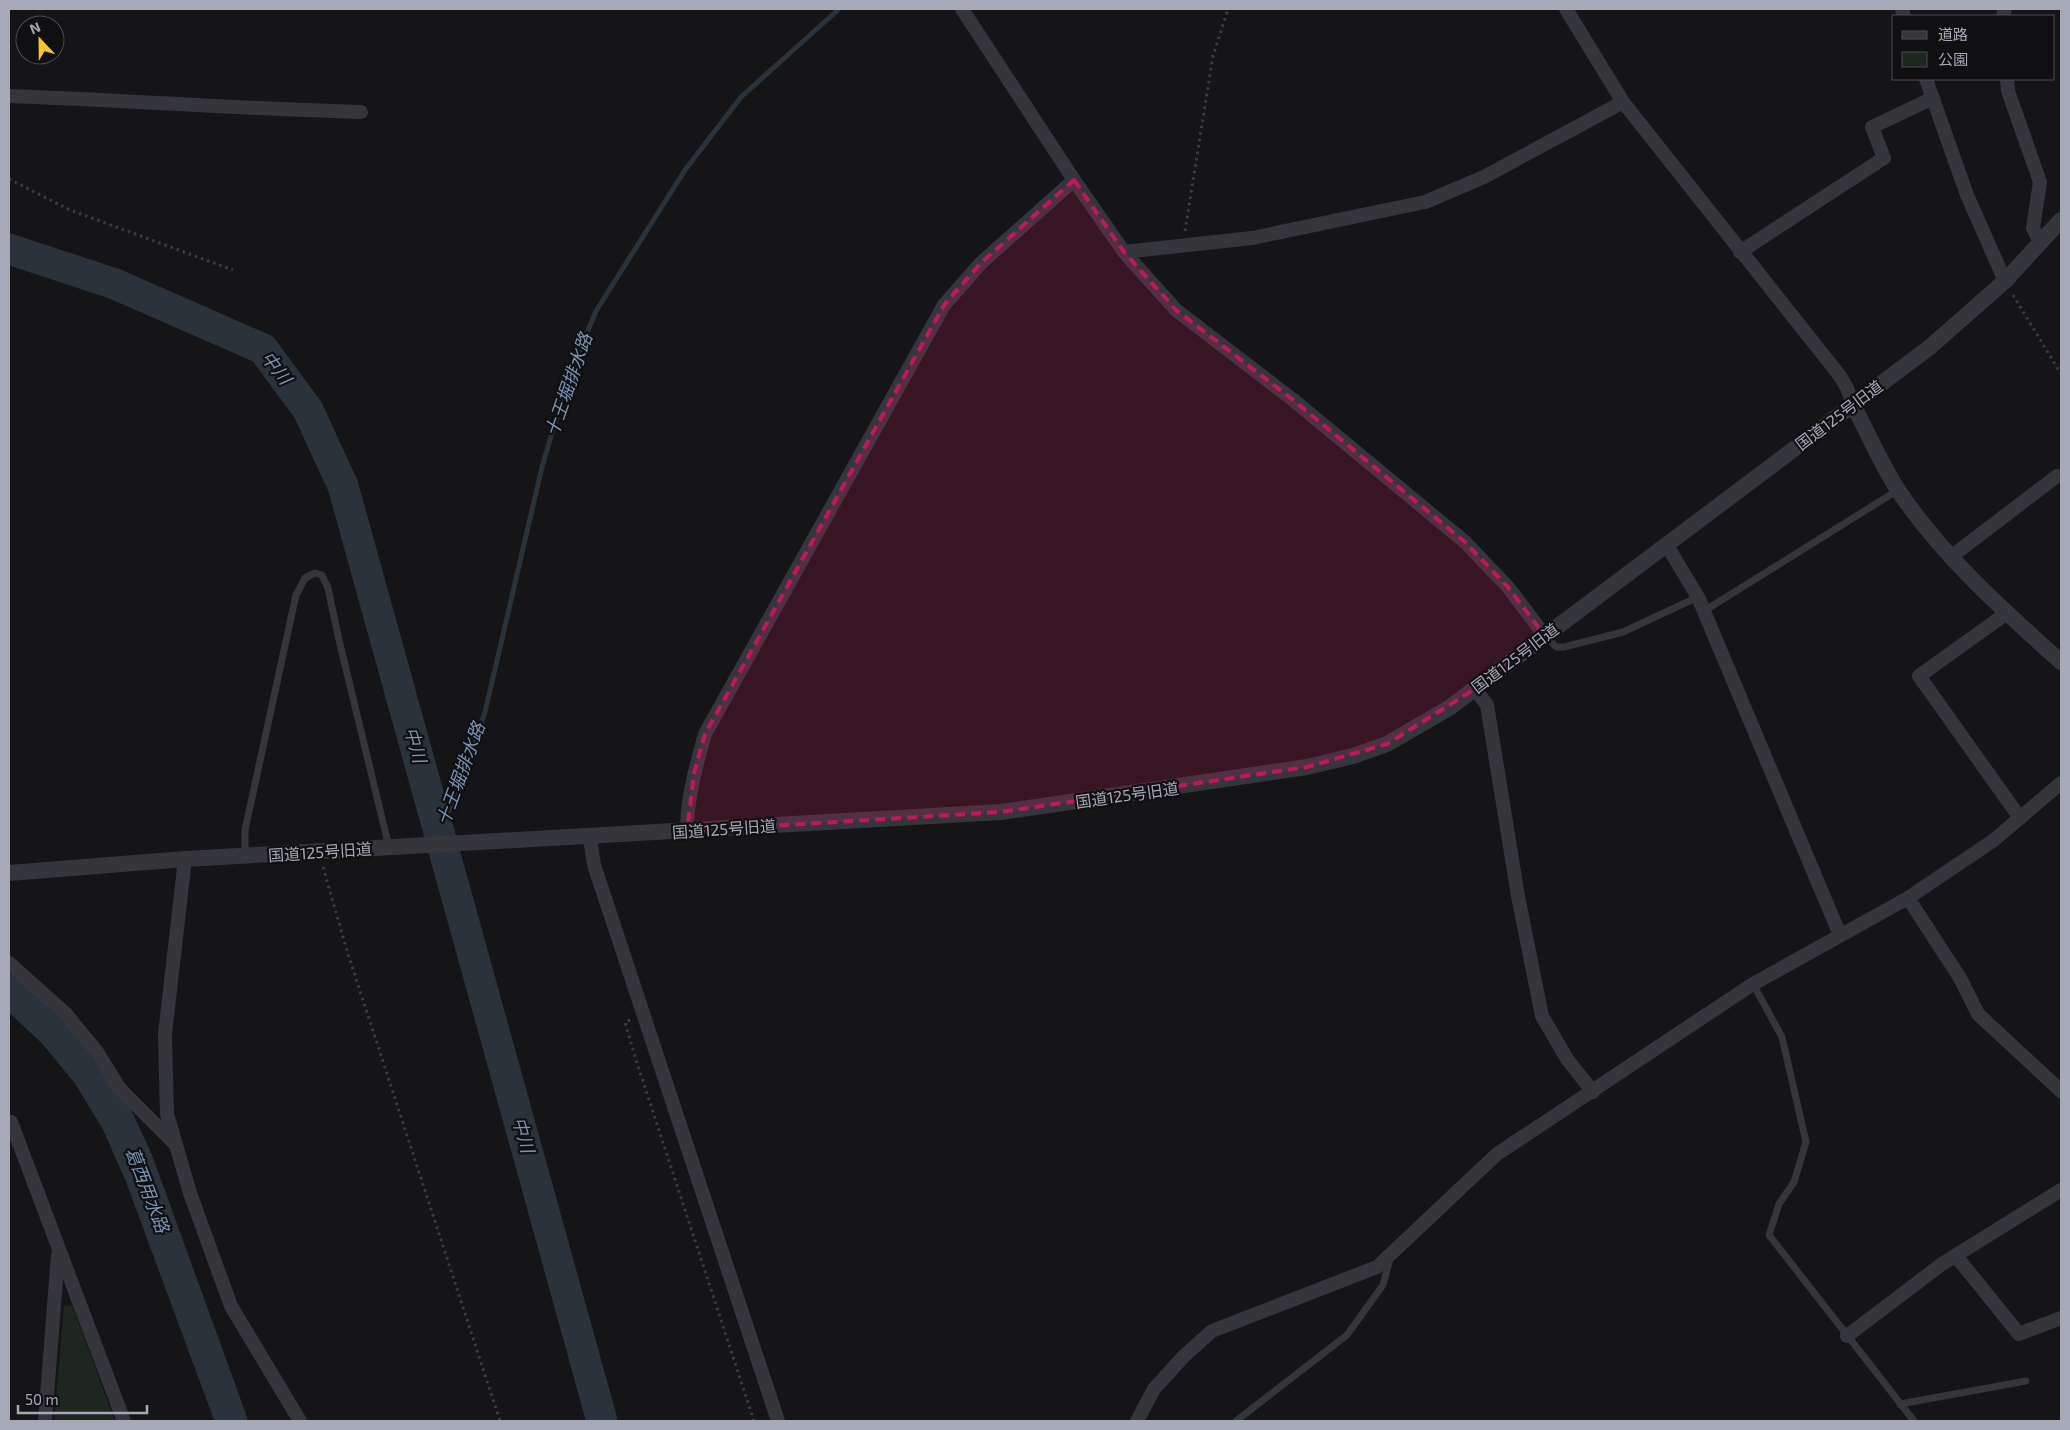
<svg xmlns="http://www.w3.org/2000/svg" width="2070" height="1430" viewBox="0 0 2070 1430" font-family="'Exo 2','Noto Sans JP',sans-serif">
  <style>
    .green { fill: #1e2620 }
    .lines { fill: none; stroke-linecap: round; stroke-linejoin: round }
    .stream { stroke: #2a323b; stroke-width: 5 }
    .river { stroke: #2a323b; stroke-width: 31 }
    .path { stroke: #3b3d43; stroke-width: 3; stroke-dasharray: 2.5 4; stroke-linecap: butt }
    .service { stroke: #35363c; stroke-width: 7 }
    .minor { stroke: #35363c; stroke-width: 14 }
    .tertiary { stroke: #35363c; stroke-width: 16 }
    .marked { fill: #c2185b; fill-opacity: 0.2; stroke: #c2185b; stroke-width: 4; stroke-dasharray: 10 6; stroke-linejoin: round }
    .labels { text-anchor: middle; stroke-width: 4.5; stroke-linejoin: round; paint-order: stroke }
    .street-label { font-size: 16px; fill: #a6a9b7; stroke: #100f11 }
    .water-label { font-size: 18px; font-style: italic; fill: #7b95b4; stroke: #100f11 }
  </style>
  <rect width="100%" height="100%" fill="#151416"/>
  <!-- green -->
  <path class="green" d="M72 1305 115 1421H54L64 1306Z"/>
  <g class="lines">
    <!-- stream -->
    <g class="stream">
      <path d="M439 835 464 774 485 712 542 467 568 379 596 311 685 170 741 97 839 9"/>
      <path d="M9 1009 44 1042 77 1082 105 1128 128 1180 217 1421"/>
    </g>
    <!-- river -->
    <g class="river">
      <path d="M9 249 115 284 263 349 308 410 343 486 602 1421"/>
      <path d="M9 990 35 1012 78 1059 113 1108 137 1159 232 1421"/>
    </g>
    <!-- path -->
    <g class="path">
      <path d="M9 179 70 210 233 270"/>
      <path d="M1185 231 1213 56 1228 9"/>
      <path d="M2013 295 2061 374"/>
      <path d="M323 867 347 951 500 1421"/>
      <path d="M630 1020 625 1022 636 1060 754 1421"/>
    </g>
    <!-- service -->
    <g class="service">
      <path d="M1704 611 1898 490"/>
      <path d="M1546 636 1556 647H1564L1623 632 1698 597"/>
      <path d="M245 856V830L296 595 305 578 315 573 322 575 328 588 339 640 389 847"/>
      <path d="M1753 984 1782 1037 1806 1142 1794 1182 1779 1204 1769 1235 1914 1421"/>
      <path d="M1900 1404 2026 1381"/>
      <path d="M1236 1421 1347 1335 1383 1285 1390 1259"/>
    </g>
    <!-- minor -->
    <g class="minor">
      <path d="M962 9 1074 180 1124 252 1176 310 1292 399 1465 542 1508 587 1545 636"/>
      <path d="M1566 9 1623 102 1840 376 1847 388 1853 405"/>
      <path d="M1902 9 1904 16"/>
      <path d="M2003 16 2005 9"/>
      <path d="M1926 79 1967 195 2005 281"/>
      <path d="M2007 79 2008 91 2040 182 2033 228 2040 243"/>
      <path d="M9 96C126 100 244 109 361 112"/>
      <path d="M1124 252 1252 238 1425 202 1484 177 1623 102"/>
      <path d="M1740 252 1884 158 1872 127 1933 98"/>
      <path d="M1666 544 1698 597 1840 935"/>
      <path d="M1952 556 2057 476"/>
      <path d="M2007 613 1919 676 2020 818"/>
      <path d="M1475 689 1487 705 1518 896 1542 1016 1567 1059 1593 1092"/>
      <path d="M687 831C687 798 696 766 705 734L944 305 981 263 1074 180"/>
      <path d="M590 838 594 865 778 1421"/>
      <path d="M185 859 165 1034 167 1114 190 1193 231 1306 300 1421"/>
      <path d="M1908 898 1960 978 1978 1014 2061 1091"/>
      <path d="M9 963 66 1014 97 1052 120 1089 175 1144"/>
      <path d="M9 1122H11L124 1421"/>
      <path d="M1956 1256 2019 1334 2061 1318"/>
      <path d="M1847 1336 1942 1264 2061 1190"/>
      <path d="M45 1421 58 1255"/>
      <path d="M1137 1421 1154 1389 1184 1356 1212 1331 1377 1267 1497 1154 1753 984 1908 898 1994 840 2061 783"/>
    </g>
    <!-- tertiary -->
    <g class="tertiary">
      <path d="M1853 405C1868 433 1881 464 1898 490 1942 556 2003 610 2061 662"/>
      <path d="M9 873 185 859 1001 812 1307 767 1353 756 1387 744 1449 708 1930 347 2005 281 2061 220"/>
    </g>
  </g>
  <!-- marked area -->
  <path class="marked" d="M1074 180 1124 252 1176 310 1292 399 1465 542 1508 587 1545 636 1475 689 1387 744 1307 767 1001 812 687 831 694 773 705 734 944 305 981 263Z"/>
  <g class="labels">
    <!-- street labels -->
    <g class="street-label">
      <text transform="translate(1839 415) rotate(-37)" y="6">国道125号旧道</text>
      <text transform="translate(1515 658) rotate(-37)" y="6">国道125号旧道</text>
      <text transform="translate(1127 795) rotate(-8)" y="6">国道125号旧道</text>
      <text transform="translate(724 829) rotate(-4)" y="6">国道125号旧道</text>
      <text transform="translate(320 852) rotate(-4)" y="6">国道125号旧道</text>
    </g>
    <!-- water labels -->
    <g class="water-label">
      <text transform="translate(276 368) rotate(52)" y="6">中川</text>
      <text transform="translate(569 385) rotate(-71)" y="6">十王堀排水路</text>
      <text transform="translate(415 745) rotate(74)" y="6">中川</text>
      <text transform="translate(461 774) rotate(-70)" y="6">十王堀排水路</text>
      <text transform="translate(523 1135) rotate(74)" y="6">中川</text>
      <text transform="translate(147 1190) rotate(69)" y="6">葛西用水路</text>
    </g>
  </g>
  <!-- border -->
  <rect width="2070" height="1430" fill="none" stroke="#a6a9b7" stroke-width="20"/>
  <!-- legend -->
  <rect x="1892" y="15" width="162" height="65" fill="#100f11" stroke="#4c4d53"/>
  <rect x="1902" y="31" width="25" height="8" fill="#35363c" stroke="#4c4d53"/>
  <text x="1938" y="40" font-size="15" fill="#a6a9b7">道路</text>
  <rect x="1902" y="52" width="25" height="15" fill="#1e2620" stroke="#4c4d53"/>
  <text x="1938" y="65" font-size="15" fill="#a6a9b7">公園</text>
  <!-- north arrow -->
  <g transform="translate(40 40) rotate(338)"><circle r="24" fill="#100f11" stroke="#4c4d53"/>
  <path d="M0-4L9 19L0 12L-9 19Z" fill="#fac529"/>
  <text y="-8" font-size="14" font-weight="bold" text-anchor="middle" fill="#a6a9b7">N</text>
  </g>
  <!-- scale -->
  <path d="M18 1405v8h129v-8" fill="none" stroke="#a6a9b7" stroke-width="2.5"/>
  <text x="25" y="1405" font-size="15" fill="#a6a9b7" stroke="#100f11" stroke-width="4" paint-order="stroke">50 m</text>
</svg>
